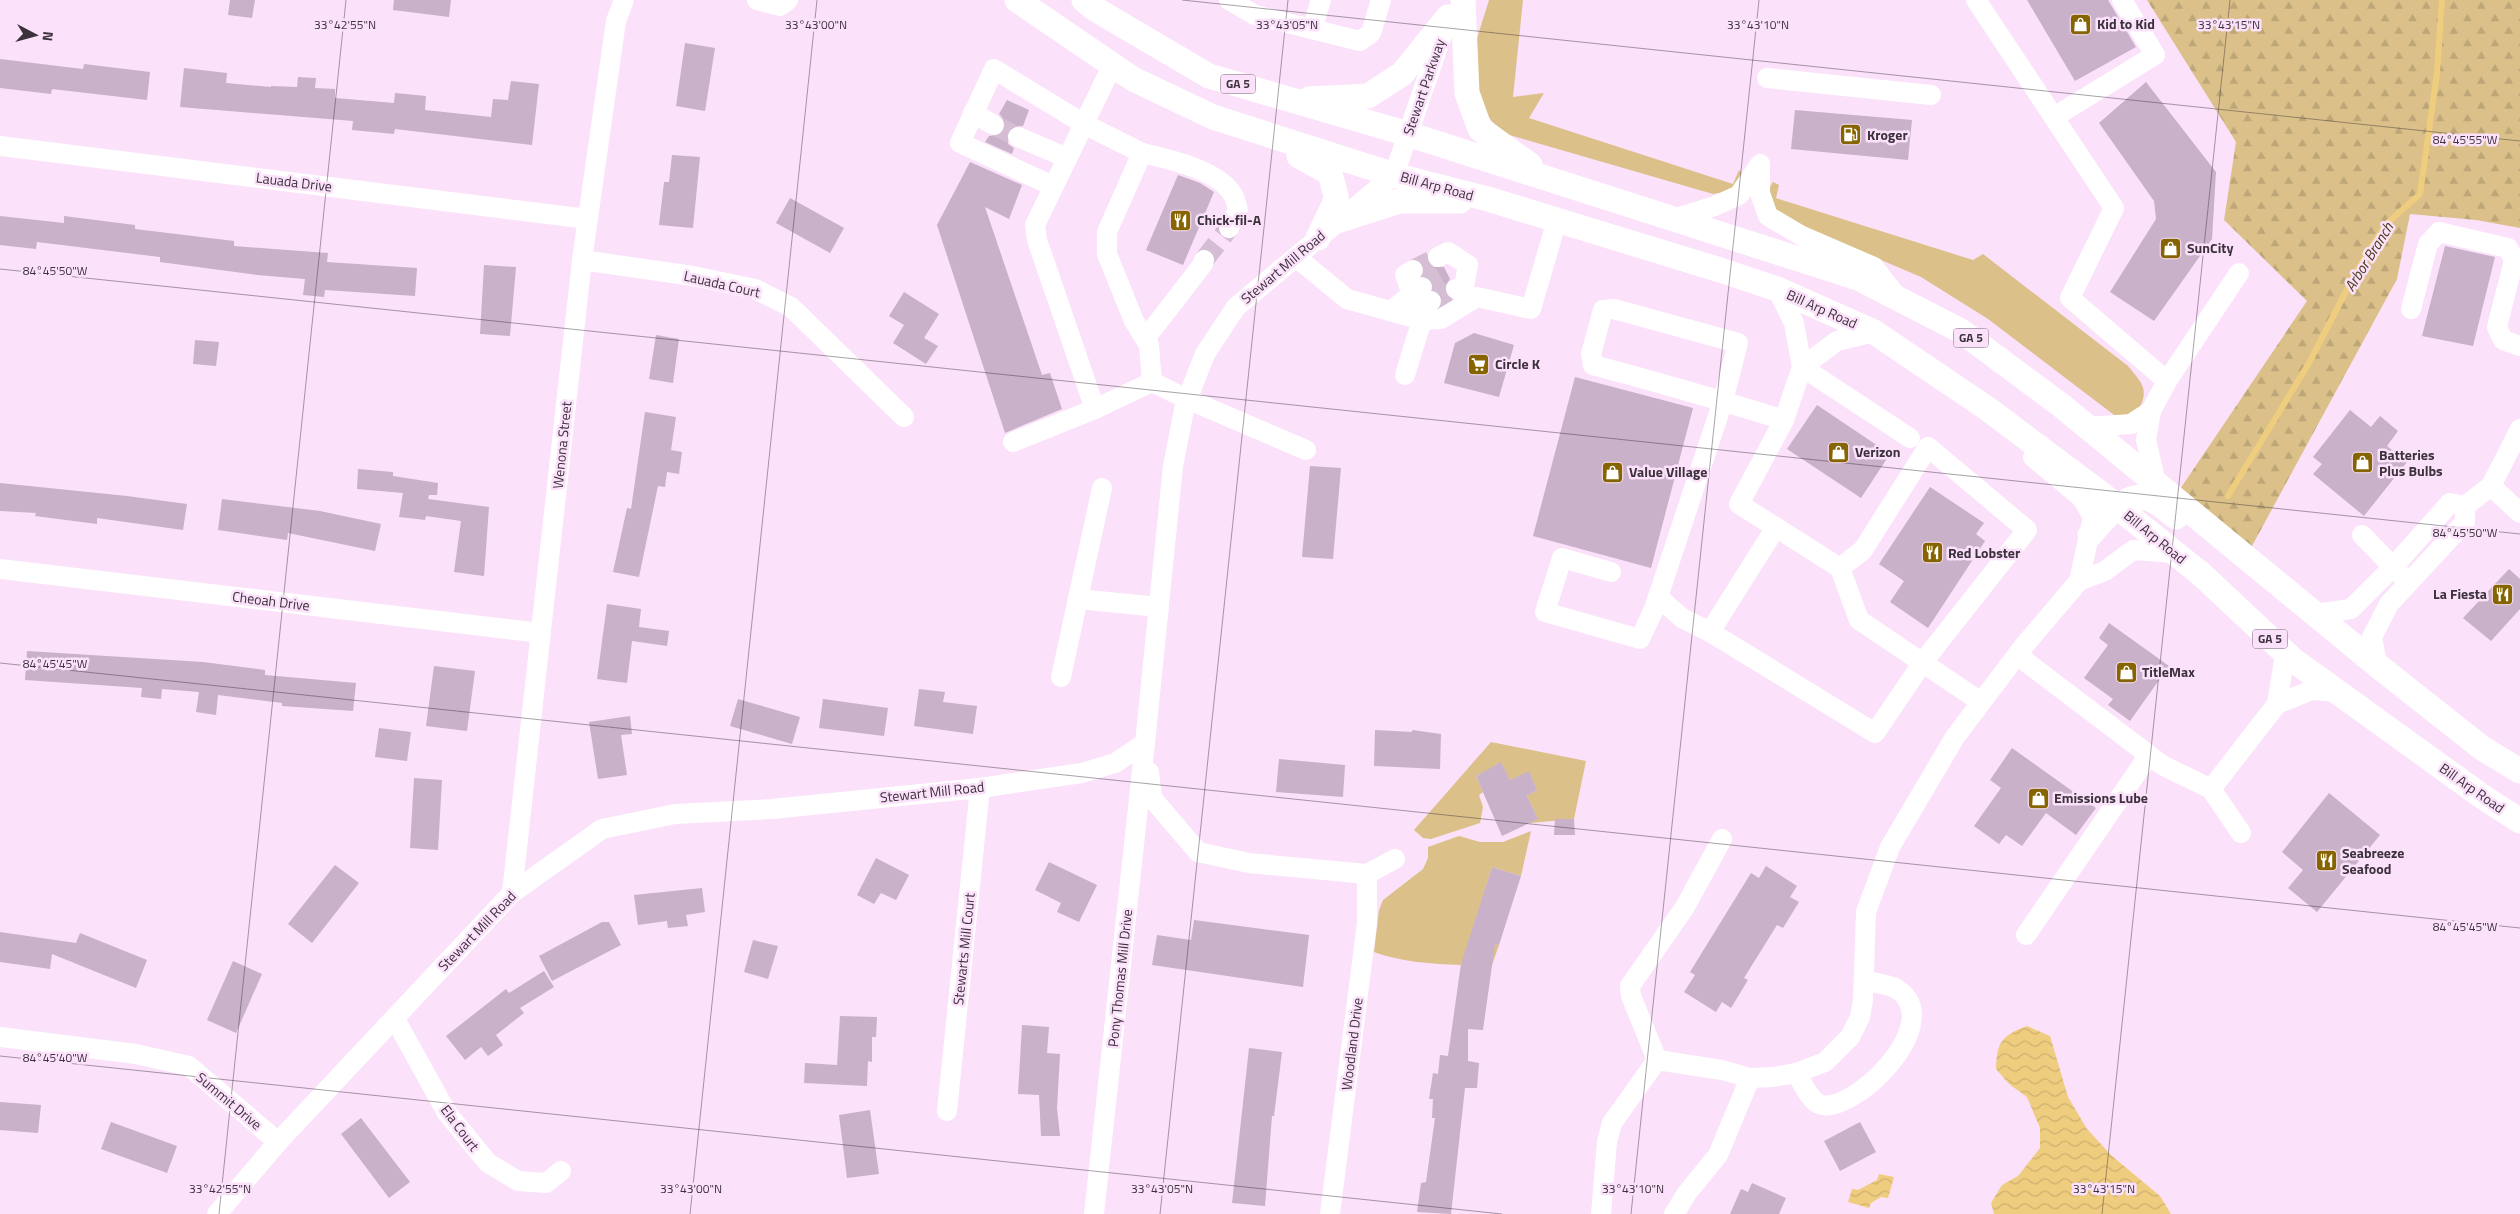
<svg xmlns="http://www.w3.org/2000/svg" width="2520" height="1214" viewBox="0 0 2520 1214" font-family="'Titillium Web',sans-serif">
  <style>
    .grass { fill: #dbc189 }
    .forest { fill: url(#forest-firs) }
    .water { fill: url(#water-waves) }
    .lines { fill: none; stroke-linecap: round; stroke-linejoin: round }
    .stream { stroke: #efcd7f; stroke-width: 6 }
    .building { fill: #c9b1c9 }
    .minor-tunnel { stroke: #d5bed4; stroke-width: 20; stroke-dasharray: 20 10; stroke-linecap: butt }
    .minor { stroke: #fff; stroke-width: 20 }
    .major { stroke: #fff; stroke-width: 25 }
    .ticks { fill: none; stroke: #3c323c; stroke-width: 1; stroke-opacity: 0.45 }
    .labels { text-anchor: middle; stroke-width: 5; stroke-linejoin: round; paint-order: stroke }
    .shield { fill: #fbe1fa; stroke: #756675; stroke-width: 1 }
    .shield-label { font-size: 12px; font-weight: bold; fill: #3c323c }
    .poi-label { font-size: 14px; font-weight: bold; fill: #3c323c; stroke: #fbe1fa; text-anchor: start }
    .street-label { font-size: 14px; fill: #3c323c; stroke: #fbe1fa }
    .water-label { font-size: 15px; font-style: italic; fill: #4a3b19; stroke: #fbe1fa }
    .ticks-label { font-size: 12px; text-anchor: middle; fill: #3c323c; stroke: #fbe1fa; stroke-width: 5; stroke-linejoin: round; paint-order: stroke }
  </style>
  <defs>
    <pattern id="forest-firs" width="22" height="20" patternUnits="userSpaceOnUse" patternTransform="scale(1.25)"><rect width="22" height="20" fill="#dbc189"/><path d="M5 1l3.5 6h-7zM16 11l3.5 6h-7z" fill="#bda677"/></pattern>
    <pattern id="water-waves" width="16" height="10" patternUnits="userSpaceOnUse" patternTransform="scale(1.25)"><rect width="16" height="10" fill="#efcd7f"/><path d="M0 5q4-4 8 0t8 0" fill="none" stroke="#ceb06f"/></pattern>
  </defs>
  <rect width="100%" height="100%" fill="#fbe1fa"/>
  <!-- grass -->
  <g class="grass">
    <path d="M1489 0H1523L1513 97 1544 93 1529 118 1733 184 1739 170 1743 175 1731 191 1713 194 1506 134C1500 128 1491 122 1487 115 1459 75 1477 41 1489 0Z"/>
    <path d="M1773 182 1779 185 1776 198 1973 260 1983 254 2128 366C2144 385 2150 391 2136 414L2118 418 1988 319 1921 277 1780 217 1767 192Z"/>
    <path d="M1491 742 1586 761 1574 819 1530 823 1528 819 1536 815 1527 796 1537 790 1529 772 1510 780 1501 763 1476 776 1483 792 1479 795 1483 807 1480 823 1431 839 1423 838 1414 830Z"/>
    <path d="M1531 831 1521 876 1492 867 1471 935 1499 945 1492 965 1462 961 1461 965C1432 964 1401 962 1374 952L1379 910 1383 900 1423 869 1428 858V847L1459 836 1480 842H1503Z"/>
  </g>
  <!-- forest -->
  <path class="forest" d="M2147 0H2520V228L2476 220 2410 214 2397 279 2246 557 2174 498 2307 301 2224 220 2236 142Z"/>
  <!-- water -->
  <g class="water">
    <path d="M2027 1026 2050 1036 2068 1097 2087 1129 2112 1156 2160 1196 2171 1214H1994L1991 1203 2002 1185 2018 1176 2040 1148V1128L2027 1097 2009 1084 1996 1069C1997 1042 2001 1036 2027 1026Z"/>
    <path d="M1879 1174 1894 1177 1888 1198 1881 1197 1871 1203 1869 1208 1848 1202 1852 1189 1858 1190 1877 1180Z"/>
  </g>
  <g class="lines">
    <!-- stream -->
    <path class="stream" d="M2228 496 2309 363 2357 270 2385 225 2420 194 2437 73 2442 0"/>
  </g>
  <!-- building -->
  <g class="building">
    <path d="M230 0H255L252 18 228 15Z"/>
    <path d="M394 0H451L449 17 393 10Z"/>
    <path d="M2027 0H2108L2136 47 2075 81Z"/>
    <path d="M685 43 715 48 705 111 676 106Z"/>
    <path d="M0 59 83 69 84 64 150 72 147 100 52 89 51 94 0 88Z"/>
    <path d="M184 68 227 73 226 83 271 87V86L297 87 298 77 316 78 315 88 335 89V98L394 103 395 93 426 96 425 110 491 117 493 99 508 100 511 81 539 84 532 145 395 129 394 134 352 130 353 121 180 107Z"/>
    <path d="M2146 82 2216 172 2212 239 2154 321 2110 292 2156 219 2154 201 2099 123Z"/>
    <path d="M1007 100 1029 110 1023 126 1011 127 1007 133 1008 144 1014 148 1012 154 985 142 989 136 1000 135 1004 130V119L999 114Z"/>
    <path d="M1795 110 1912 120 1908 160 1791 149Z"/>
    <path d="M672 155 700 157 693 228 659 225 664 182H669Z"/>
    <path d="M970 162 1022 185 1009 219 985 207 1042 375 1050 373 1062 409 1005 433 937 225Z"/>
    <path d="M1178 175 1200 183 1214 192 1183 265 1146 250Z"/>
    <path d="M790 198 844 228 830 253 776 223Z"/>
    <path d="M0 216 64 223V216L135 225V229L234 241V246L328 253 327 262 417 268 415 296 325 290 324 297 303 295 305 279 257 275 160 262V257L37 242 36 249 0 245Z"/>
    <path d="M2445 246 2495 257 2473 346 2422 336Z"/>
    <path d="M1427 260 1432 267H1444L1450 279 1444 288 1445 294 1449 299 1443 303 1441 295 1433 290 1431 280 1423 276 1425 269 1422 262Z"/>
    <path d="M484 265 516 267 510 336 480 334Z"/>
    <path d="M904 292 939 314 924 338 938 346 926 364 893 343 904 325 889 316Z"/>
    <path d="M1474 333 1514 345 1499 397 1444 383 1455 343Z"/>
    <path d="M656 335 679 339 673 383 649 379Z"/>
    <path d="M195 340 219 342 216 366 193 364Z"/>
    <path d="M1575 377 1693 408 1651 568 1533 536Z"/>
    <path d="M1817 405 1890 454 1861 498 1787 449Z"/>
    <path d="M2350 410 2371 427 2380 416 2398 431 2387 446 2407 462 2364 516 2313 474 2322 464 2313 457Z"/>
    <path d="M645 412 676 417 671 450 682 452 679 474 667 472 665 487 658 486 639 577 613 572 627 508 631 509Z"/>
    <path d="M1310 466 1341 468 1333 559 1302 557Z"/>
    <path d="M358 469 393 472V476L438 483 437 495H429L428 499 489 507 484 576 454 572 461 521 426 516 425 520 399 517 403 493 357 489Z"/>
    <path d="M0 483 127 496 187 504 183 530 97 518V524L35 516 36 513 0 511Z"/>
    <path d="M1930 487 1984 523 1976 534 1985 541 1928 628 1890 602 1904 581 1879 564Z"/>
    <path d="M222 499 320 511 381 524 375 551 288 533 287 540 218 530Z"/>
    <path d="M2509 569 2520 579V609L2491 641 2463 618Z"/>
    <path d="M607 604 641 609 639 627 669 631 667 646 632 641 627 683 597 679Z"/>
    <path d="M2109 623 2169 666 2130 721 2108 705 2113 699 2084 678 2108 645 2099 638Z"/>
    <path d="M27 651 203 662 265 670V675L356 683 353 711 282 706V703L218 695 216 715 196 712 199 692 162 689 161 699 141 697 142 688 25 680Z"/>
    <path d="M434 666 475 671 467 731 426 726Z"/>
    <path d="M919 689 945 692 943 702 977 706 973 734 914 726Z"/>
    <path d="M738 699 800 717 792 744 730 726Z"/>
    <path d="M823 699 888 708 884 736 819 728Z"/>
    <path d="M630 716 632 734 621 735 627 775 598 779 589 722Z"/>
    <path d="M379 728 411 732 407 761 375 757Z"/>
    <path d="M1375 730 1412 732V730L1441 734 1440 769 1374 766Z"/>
    <path d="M2012 748 2096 808 2076 835 2046 813 2022 846 2006 835 1999 844 1974 826 2001 788 1990 780Z"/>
    <path d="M1279 759 1345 765 1343 797 1276 792Z"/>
    <path d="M1501 762 1510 780 1529 771 1537 790 1527 796 1538 819 1502 836 1476 776Z"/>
    <path d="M414 778 442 780 438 850 410 848Z"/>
    <path d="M2329 793 2380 835 2317 912 2288 888 2303 870 2282 852Z"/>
    <path d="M1555 819H1574L1575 835H1554Z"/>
    <path d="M876 858 909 875 896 900 881 893 874 904 857 895Z"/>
    <path d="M1049 862 1097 885 1079 922 1057 912 1061 903 1035 890Z"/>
    <path d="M335 865 359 883 312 943 288 924Z"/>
    <path d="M1766 866 1797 886 1790 897 1799 902 1783 928 1777 925 1744 978 1748 980 1731 1008 1722 1002 1716 1012 1684 992 1695 975 1690 972 1751 873 1759 878Z"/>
    <path d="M1492 867 1521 876 1499 945 1495 944 1483 1030 1468 1029V1061L1479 1063 1477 1088H1465L1451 1214 1417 1212 1421 1183 1426 1182 1435 1118H1432L1433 1099H1429L1433 1073 1438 1074 1440 1055 1448 1056 1461 964Z"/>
    <path d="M702 888 705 912 686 915 688 926 668 928 667 921 638 925 634 895Z"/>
    <path d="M1194 920 1309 935 1303 987 1152 965 1157 935 1191 940Z"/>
    <path d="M602 922H609L621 945 552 981 539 956Z"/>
    <path d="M0 932 76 943 80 933 147 960 136 988 52 954 50 969 0 962Z"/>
    <path d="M753 940 778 946 768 979 744 972Z"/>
    <path d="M233 961 262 974 236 1033 207 1020Z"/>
    <path d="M544 971 554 987 520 1008 524 1013 496 1035 503 1045 488 1056 481 1047 465 1060 446 1036 506 989 509 993Z"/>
    <path d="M840 1016 877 1017 876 1037H872V1062L868 1061 867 1086 804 1083 805 1063 837 1065Z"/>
    <path d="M1022 1025 1049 1027 1047 1053 1060 1054 1057 1108 1060 1136H1041L1039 1095 1018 1094Z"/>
    <path d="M1249 1048 1282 1052 1274 1116H1272L1265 1206 1232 1203Z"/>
    <path d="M0 1102 41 1105 38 1133 0 1130Z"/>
    <path d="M870 1110 879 1174 847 1178 839 1115Z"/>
    <path d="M361 1118 410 1182 389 1198 341 1134Z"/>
    <path d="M111 1122 177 1146 167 1173 101 1149Z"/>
    <path d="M1860 1122 1876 1152 1840 1171 1824 1141Z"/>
    <path d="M1752 1183 1786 1198 1779 1214H1730L1741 1189 1748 1192Z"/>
  </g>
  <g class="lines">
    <!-- minor-tunnel -->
    <g class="minor-tunnel">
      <path d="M994 125 1018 137"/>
      <path d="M1204 260 1229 228"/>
      <path d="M1413 270 1438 257"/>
      <path d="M1423 286 1447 273"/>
      <path d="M1431 301 1456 289"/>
    </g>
    <!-- minor -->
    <g class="minor">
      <path d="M757 0 780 6 788 0"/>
      <path d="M1229 0 1255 15 1360 41 1371 33 1381 0"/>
      <path d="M1976 0 2114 208 2070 298 2167 381 2151 411"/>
      <path d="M1312 29 1321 0"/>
      <path d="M1112 66 1035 225 1037 240 1095 409 1152 382 1187 399 1306 450"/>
      <path d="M1767 78 1931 95"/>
      <path d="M973 113 994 125"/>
      <path d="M2054 117 2155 55 2122 0"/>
      <path d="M1018 137 1067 158"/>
      <path d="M0 146 588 219"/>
      <path d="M1142 153C1168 159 1219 170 1233 195 1236 199 1236 205 1238 210L1229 228"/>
      <path d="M1053 186 960 143 994 69 1084 124 1142 153 1107 232V254L1134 321 1149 345 1152 382"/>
      <path d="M1673 219 1715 206 1739 195 1760 164V193L1768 216 1802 236 1874 267 1897 297"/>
      <path d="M1296 257 1347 299 1422 320 1441 319 1477 297 1531 309 1557 220"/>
      <path d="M1438 257 1448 252 1468 265 1464 286 1456 289"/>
      <path d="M582 260 693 276 755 289 791 307 904 417"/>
      <path d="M1413 270 1405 275 1412 294 1422 287"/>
      <path d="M2411 309 2428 244 2439 232 2508 248 2514 260 2497 327 2503 340 2520 346"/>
      <path d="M1391 311 1412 294 1423 305 1431 301"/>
      <path d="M1145 339 1203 264 1204 260"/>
      <path d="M1802 367 1910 438"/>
      <path d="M1802 367 1837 341 1874 332"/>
      <path d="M1405 375 1422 320"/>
      <path d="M2167 381 2239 273"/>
      <path d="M2088 427 2131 424 2151 411 2146 440 2156 483"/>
      <path d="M1013 442 1095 409"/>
      <path d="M2033 457 2082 498 2093 517 2079 581 2105 571 2133 550 2175 553"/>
      <path d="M2491 486 2520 429"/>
      <path d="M1776 527 1710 632 1875 733 1923 662 2027 530 1928 447 1863 550 1840 568 1739 504 1784 420 1802 367 1794 323 1777 289"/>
      <path d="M2362 535 2402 576"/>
      <path d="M1840 568 1859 620 1981 702"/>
      <path d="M0 569 541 633"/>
      <path d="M1611 572 1562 558 1545 612 1640 639 1654 609 1723 401 1738 343 1614 309 1603 310 1591 354 1593 365C1657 382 1720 400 1784 420"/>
      <path d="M1658 597 1682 618 1710 632"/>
      <path d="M1078 599 1159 607"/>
      <path d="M2315 614 2351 609 2393 567 2450 503 2465 506 2491 486 2520 513"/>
      <path d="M2285 654 2277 704 2312 690 2339 692"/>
      <path d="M2017 655 2162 765 2211 789 2277 704"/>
      <path d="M2377 665 2372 637 2389 604 2465 522V506"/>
      <path d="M1061 677 1102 488"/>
      <path d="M1149 772 1152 798 1198 852 1249 863 1367 874 1395 859"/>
      <path d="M2211 789 2241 833"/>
      <path d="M512 893 582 260 616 21 624 0"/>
      <path d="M2026 935 2149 755"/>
      <path d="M395 1019 447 1113 488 1163 518 1181 546 1183 561 1171"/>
      <path d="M0 1037 136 1054 189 1066 278 1142"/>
      <path d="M1657 1060 1722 1070 1750 1078 1773 1077 1796 1073 1825 1062 1850 1037 1860 1017 1863 1000 1866 912 1890 847 1955 737 2023 647 2079 581"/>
      <path d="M1657 1060 1631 996 1630 986 1685 907 1722 839"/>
      <path d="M1796 1073C1802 1082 1809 1099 1819 1104 1850 1118 1949 1023 1897 989 1888 984 1873 983 1864 980"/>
      <path d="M947 1111 980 788"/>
      <path d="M217 1214 278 1142 512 893 602 829 675 814 772 809 980 788 1082 773 1115 763 1145 743 1173 466 1185 405 1205 354 1236 307 1394 175 1445 26"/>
      <path d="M1094 1214 1145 743"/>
      <path d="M1330 1214 1367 923V874"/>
      <path d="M1601 1214 1607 1142 1612 1123 1657 1060"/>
      <path d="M1674 1214 1687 1193 1718 1155 1750 1078"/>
    </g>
    <!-- major -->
    <g class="major">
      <path d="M1017 0 1133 79 1213 117 1394 175 1488 199 1720 270 1777 289 1874 332 1988 409 2100 493 2201 574 2293 660 2483 797 2520 821"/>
      <path d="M1084 0 1095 9 1209 76 1408 134 1858 278 1961 331 2062 406 2377 665 2482 748 2520 771"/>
      <path d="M1463 0 1467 93 1480 129 1530 165"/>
      <path d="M1309 99 1368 96 1402 74 1448 17"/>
      <path d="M1299 156 1330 173 1336 196V200L1318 238"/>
      <path d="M1340 220 1399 201H1460"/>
      <path d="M2090 535C2105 518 2129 487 2154 501 2162 505 2169 512 2176 517"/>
    </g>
  </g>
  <!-- ticks -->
  <path class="ticks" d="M1182 0 2520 141M0 269 2520 534M0 663 2520 928M0 1056 1502 1214M219 1214 346 0M690 1214 817 0M1160 1214 1288 0M1631 1214 1759 0M2102 1214 2230 0"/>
  <!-- icons -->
  <defs>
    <symbol id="shop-square" viewBox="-11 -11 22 22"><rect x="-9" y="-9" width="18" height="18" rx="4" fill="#866500" stroke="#fbe1fa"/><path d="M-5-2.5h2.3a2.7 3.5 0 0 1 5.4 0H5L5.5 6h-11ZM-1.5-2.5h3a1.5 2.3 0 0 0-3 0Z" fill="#fff"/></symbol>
    <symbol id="fuel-square" viewBox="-11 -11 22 22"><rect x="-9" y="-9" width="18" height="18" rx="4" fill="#866500" stroke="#fbe1fa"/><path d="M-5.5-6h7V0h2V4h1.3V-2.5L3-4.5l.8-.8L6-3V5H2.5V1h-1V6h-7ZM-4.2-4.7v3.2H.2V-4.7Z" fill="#fff"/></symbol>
    <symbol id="restaurant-square" viewBox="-11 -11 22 22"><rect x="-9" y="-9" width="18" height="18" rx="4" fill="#866500" stroke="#fbe1fa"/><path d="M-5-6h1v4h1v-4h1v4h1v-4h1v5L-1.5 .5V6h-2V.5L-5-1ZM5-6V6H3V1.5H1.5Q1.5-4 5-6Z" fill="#fff"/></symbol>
    <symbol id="supermarket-square" viewBox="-11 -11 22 22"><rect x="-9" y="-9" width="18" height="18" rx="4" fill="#866500" stroke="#fbe1fa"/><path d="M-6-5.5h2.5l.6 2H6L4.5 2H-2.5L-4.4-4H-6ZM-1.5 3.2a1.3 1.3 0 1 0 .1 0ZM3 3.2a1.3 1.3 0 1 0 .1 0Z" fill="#fff"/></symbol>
  </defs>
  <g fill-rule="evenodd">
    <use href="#shop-square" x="2068" y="12" width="25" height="25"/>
    <use href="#fuel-square" x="1838" y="122" width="25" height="25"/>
    <use href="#restaurant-square" x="1168" y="208" width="25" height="25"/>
    <use href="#shop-square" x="2158" y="236" width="25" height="25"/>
    <use href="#supermarket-square" x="1466" y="352" width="25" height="25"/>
    <use href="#shop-square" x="1826" y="440" width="25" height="25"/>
    <use href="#shop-square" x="2350" y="450" width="25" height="25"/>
    <use href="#shop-square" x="1600" y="460" width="25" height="25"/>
    <use href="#restaurant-square" x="1920" y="540" width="25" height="25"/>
    <use href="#restaurant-square" x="2490" y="582" width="25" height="25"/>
    <use href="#shop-square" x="2114" y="660" width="25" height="25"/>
    <use href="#shop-square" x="2026" y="786" width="25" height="25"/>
    <use href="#restaurant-square" x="2314" y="848" width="25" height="25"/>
  </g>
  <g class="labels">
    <!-- shield labels -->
    <g class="shield">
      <rect x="1220.5" y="74.5" width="35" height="19" rx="4"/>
      <rect x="1953.5" y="328.5" width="35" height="19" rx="4"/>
      <rect x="2252.5" y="629.5" width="35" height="19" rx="4"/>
    </g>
    <g class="shield-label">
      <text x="1238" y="88">GA 5</text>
      <text x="1971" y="342">GA 5</text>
      <text x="2270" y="643">GA 5</text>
    </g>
    <!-- poi labels -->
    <g class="poi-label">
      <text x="2097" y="29">Kid to Kid</text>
      <text x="1867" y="140">Kroger</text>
      <text x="1197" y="225">Chick-fil-A</text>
      <text x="2187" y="253">SunCity</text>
      <text x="1495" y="369">Circle K</text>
      <text x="1855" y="457">Verizon</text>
      <text x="2379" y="460">Batteries<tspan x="2379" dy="16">Plus Bulbs</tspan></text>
      <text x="1629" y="477">Value Village</text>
      <text x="1948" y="558">Red Lobster</text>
      <text x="2487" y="599" text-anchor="end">La Fiesta</text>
      <text x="2142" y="677">TitleMax</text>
      <text x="2054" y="803">Emissions Lube</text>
      <text x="2342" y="858">Seabreeze<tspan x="2342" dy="16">Seafood</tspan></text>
    </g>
    <!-- street labels -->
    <g class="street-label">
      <text transform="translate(1424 87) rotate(-71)" y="5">Stewart Parkway</text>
      <text transform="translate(294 182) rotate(7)" y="5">Lauada Drive</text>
      <text transform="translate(1437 186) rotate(15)" y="5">Bill Arp Road</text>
      <text transform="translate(1283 267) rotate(-40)" y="5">Stewart Mill Road</text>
      <text transform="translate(722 284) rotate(13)" y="5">Lauada Court</text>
      <text transform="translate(1822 309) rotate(24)" y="5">Bill Arp Road</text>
      <text transform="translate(562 445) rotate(-84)" y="5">Wenona Street</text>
      <text transform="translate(2155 537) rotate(39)" y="5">Bill Arp Road</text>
      <text transform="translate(271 601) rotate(7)" y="5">Cheoah Drive</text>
      <text transform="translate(2472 788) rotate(35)" y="5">Bill Arp Road</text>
      <text transform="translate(932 792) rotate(-6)" y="5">Stewart Mill Road</text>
      <text transform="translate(477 931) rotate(-46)" y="5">Stewart Mill Road</text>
      <text transform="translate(964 949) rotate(-84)" y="5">Stewarts Mill Court</text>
      <text transform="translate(1120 978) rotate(-84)" y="5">Pony Thomas Mill Drive</text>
      <text transform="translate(1352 1044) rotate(-83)" y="5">Woodland Drive</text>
      <text transform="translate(229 1101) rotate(40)" y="5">Summit Drive</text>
      <text transform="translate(460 1128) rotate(53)" y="5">Ela Court</text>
    </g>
    <!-- water labels -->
    <g class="water-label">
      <text transform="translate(2369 257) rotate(-58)" y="5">Arbor Branch</text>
    </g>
  </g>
  <g class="ticks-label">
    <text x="345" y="29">33°42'55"N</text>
    <text x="816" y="29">33°43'00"N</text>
    <text x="1287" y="29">33°43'05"N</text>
    <text x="1758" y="29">33°43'10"N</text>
    <text x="2229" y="29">33°43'15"N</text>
    <text x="2465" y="144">84°45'55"W</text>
    <text x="55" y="275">84°45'50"W</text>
    <text x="2465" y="537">84°45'50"W</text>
    <text x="55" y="668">84°45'45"W</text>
    <text x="2465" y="931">84°45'45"W</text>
    <text x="55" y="1062">84°45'40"W</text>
    <text x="220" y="1193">33°42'55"N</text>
    <text x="691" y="1193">33°43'00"N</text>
    <text x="1162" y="1193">33°43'05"N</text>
    <text x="1633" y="1193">33°43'10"N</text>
    <text x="2104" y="1193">33°43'15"N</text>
  </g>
  <!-- north arrow -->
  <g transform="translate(35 35) rotate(96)" stroke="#fbe1fa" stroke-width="4" paint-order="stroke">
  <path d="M0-4L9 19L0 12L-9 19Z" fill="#3c323c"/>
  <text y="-8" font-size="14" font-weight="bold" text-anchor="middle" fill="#3c323c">N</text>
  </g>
</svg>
